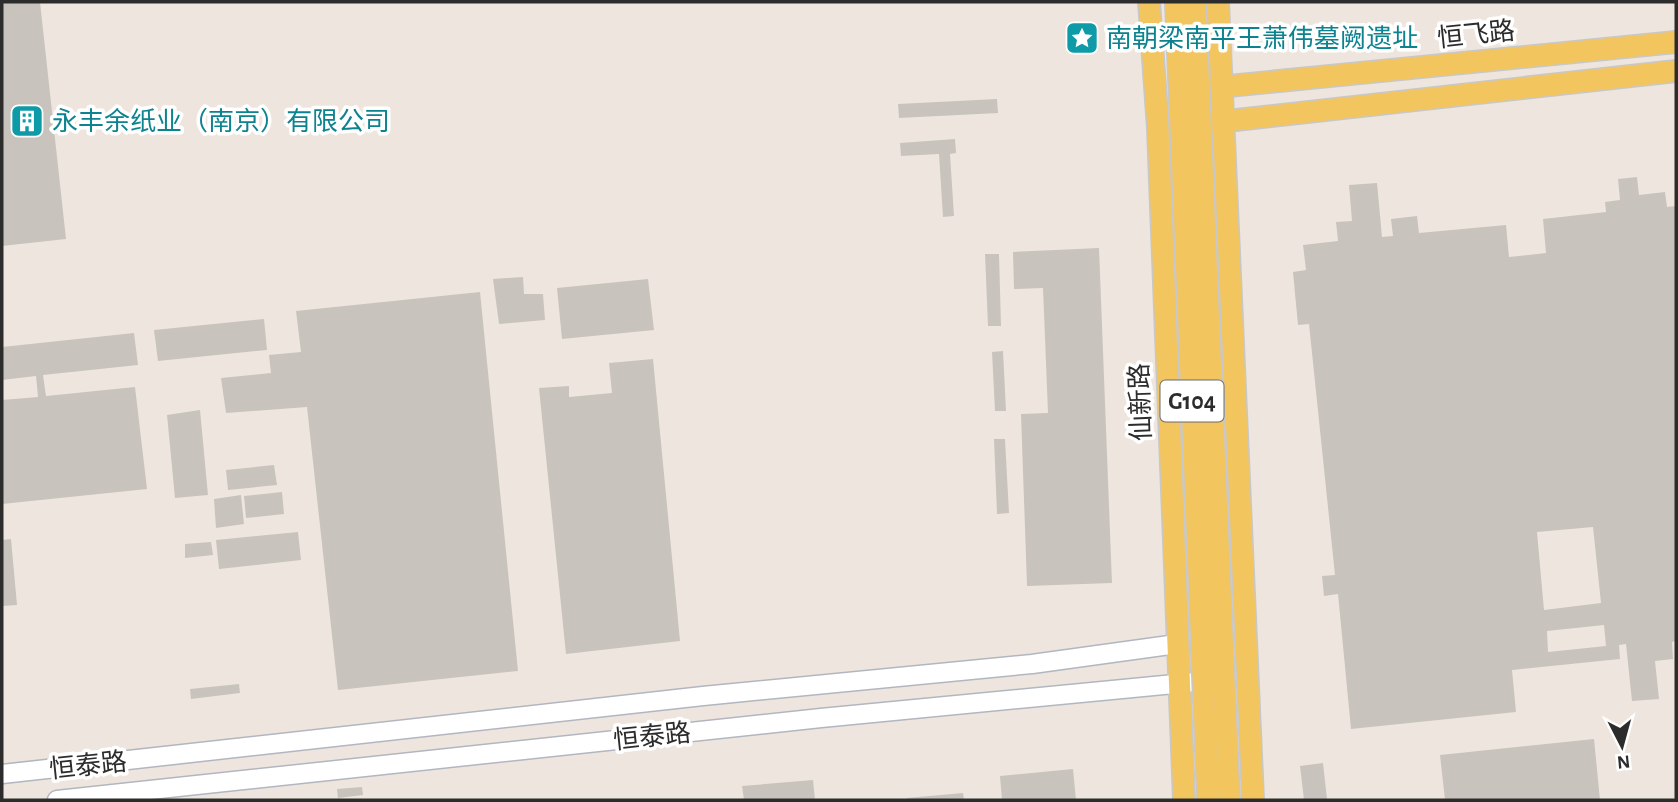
<svg xmlns="http://www.w3.org/2000/svg" width="1678" height="802" viewBox="0 0 1678 802" font-family="'Alegreya Sans','Noto Sans SC',sans-serif">
  <style>
    .building { fill: #c9c3bd; fill-rule: evenodd }
    .lines { fill: none; stroke-linecap: round; stroke-linejoin: round }
    .minor-casing { stroke: #b2b6c0; stroke-width: 21 }
    .major-casing { stroke: #c8c8c8; stroke-width: 24 }
    .minor { stroke: #fff; stroke-width: 18 }
    .major { stroke: #f3c55e; stroke-width: 21 }
    .major-bridge-casing { stroke: #c8c8c8; stroke-width: 24; stroke-linecap: butt }
    .major-bridge { stroke: #f3c55e; stroke-width: 21 }
    .labels { text-anchor: middle; stroke-width: 7; stroke-linejoin: round; paint-order: stroke }
    .shield { fill: #fff; stroke: #6b6b6b; stroke-width: 2 }
    .shield-label { font-size: 24px; font-weight: bold; fill: #2c2c2c }
    .street-label { font-size: 26px; fill: #2c2c2c; stroke: #fff }
    .culture-label { font-size: 26px; fill: #0d838f; stroke: #fff; text-anchor: start }
  </style>
  <rect width="100%" height="100%" fill="#eee6de"/>
  <!-- building -->
  <g class="building">
    <path d="M2 2H40L66 239 2 246Z"/>
    <path d="M997 99 998 113 899 118 898 104Z"/>
    <path d="M955 139 956 153 950 154 954 216 943 217 939 154 901 156 900 143Z"/>
    <path d="M1637 177 1639 195 1665 192 1667 207 1676 206V641L1672 642 1673 659 1655 661 1659 699 1632 701 1626 644 1619 645 1620 659 1512 670 1516 712 1351 729 1338 594 1324 596 1322 576 1335 575 1309 324 1298 325 1293 272 1306 270 1303 245 1338 241 1336 222 1352 221 1349 185 1377 183 1382 237 1393 236 1391 219 1417 216 1419 233 1506 225 1509 257 1546 253 1543 219 1606 212 1605 202 1620 200 1618 179ZM1593 527 1601 603 1544 610 1537 532ZM1604 625 1606 646 1548 652 1547 631Z"/>
    <path d="M1099 248 1112 583 1027 586 1021 414 1048 413 1043 288 1014 289 1013 252Z"/>
    <path d="M985 254H999L1001 326H988Z"/>
    <path d="M523 277 524 294H543L545 320 499 324 493 279Z"/>
    <path d="M648 279 654 330 562 339 557 288Z"/>
    <path d="M480 292 518 671 338 690 307 407 226 413 221 378 271 373 269 355 301 352 296 311Z"/>
    <path d="M264 319 267 350 158 361 154 330Z"/>
    <path d="M134 333 138 365 43 375 46 396 135 387 147 489 2 504V400L38 397 36 376 2 380V347Z"/>
    <path d="M1003 351 1006 411H995L992 352Z"/>
    <path d="M653 359 680 641 566 654 539 388 569 386V397L612 393 609 363Z"/>
    <path d="M200 410 208 495 175 498 167 415Z"/>
    <path d="M994 439H1005L1009 513 997 514Z"/>
    <path d="M274 465 277 485 228 490 226 470Z"/>
    <path d="M282 492 284 514 246 518 244 496Z"/>
    <path d="M241 495 244 524 216 528 214 499Z"/>
    <path d="M298 532 301 560 219 569 216 540Z"/>
    <path d="M11 539 17 605 2 606V540Z"/>
    <path d="M211 542 213 555 185 558V544Z"/>
    <path d="M239 684 240 693 191 699 190 689Z"/>
    <path d="M1594 739 1600 800H1445L1440 755Z"/>
    <path d="M1323 763 1327 799 1304 800 1300 766Z"/>
    <path d="M1073 769 1076 800H1002L1000 776Z"/>
    <path d="M813 780 815 800H744L742 786Z"/>
    <path d="M362 787 363 795 338 798 337 789Z"/>
    <path d="M963 793 964 800H907V798Z"/>
  </g>
  <g class="lines">
    <defs>
      <g id="minor">
        <path d="M2 774 703 696 1032 664 1177 644"/>
        <path d="M57 800 821 718 1216 680"/>
      </g>
      <g id="major">
        <path d="M1149 2 1158 128 1184 800"/>
        <path d="M1218 2 1253 800"/>
        <path d="M1208 88 1676 42"/>
        <path d="M1209 123 1676 71"/>
      </g>
    </defs>
    <!-- minor casing -->
    <use href="#minor" class="minor-casing"/>
    <!-- major casing -->
    <use href="#major" class="major-casing"/>
    <!-- minor -->
    <use href="#minor" class="minor"/>
    <!-- major -->
    <use href="#major" class="major"/>
    <defs>
      <g id="major-bridge">
        <path d="M1176 2 1208 800"/>
        <path d="M1195 2 1229 800"/>
      </g>
    </defs>
    <!-- major-bridge casing -->
    <use href="#major-bridge" class="major-bridge-casing"/>
    <!-- major-bridge -->
    <use href="#major-bridge" class="major-bridge"/>
  </g>
  <!-- icons -->
  <defs>
    <symbol id="sight-square" viewBox="-11 -11 22 22"><rect x="-9" y="-9" width="18" height="18" rx="4" fill="#0f9aa8" stroke="#fff"/><path d="M0-6L1.8-2.2L6-1.7L2.9 1.2L3.7 5.4L0 3.3L-3.7 5.4L-2.9 1.2L-6-1.7L-1.8-2.2Z" fill="#fff"/></symbol>
    <symbol id="building-square" viewBox="-11 -11 22 22"><rect x="-9" y="-9" width="18" height="18" rx="4" fill="#0f9aa8" stroke="#fff"/><path d="M-4-6H4V6H1V3H-1V6H-4ZM-2.5-4.3h1.7v1.8h-1.7ZM.8-4.3h1.7v1.8H.8ZM-2.5-1h1.7V.8h-1.7ZM.8-1h1.7V.8H.8Z" fill="#fff"/></symbol>
  </defs>
  <g fill-rule="evenodd">
    <use href="#sight-square" x="1063" y="19" width="38" height="38"/>
    <use href="#building-square" x="8" y="102" width="38" height="38"/>
  </g>
  <g class="labels">
    <!-- shield labels -->
    <rect class="shield" x="1160.5" y="380.5" width="63" height="41" rx="5"/>
    <g class="shield-label">
      <text x="1192" y="409">G104</text>
    </g>
    <!-- street labels -->
    <g class="street-label">
      <text transform="translate(1476 34) rotate(-6)" y="9">恒飞路</text>
      <text transform="translate(1140 402) rotate(-92)" y="9">仙新路</text>
      <text transform="translate(652 736) rotate(-6)" y="9">恒泰路</text>
      <text transform="translate(88 765) rotate(-6)" y="9">恒泰路</text>
    </g>
    <!-- culture labels -->
    <g class="culture-label">
      <text x="1106" y="47">南朝梁南平王萧伟墓阙遗址</text>
      <text x="52" y="130">永丰余纸业（南京）有限公司</text>
    </g>
  </g>
  <!-- border -->
  <rect width="1678" height="802" fill="none" stroke="#2c2c2c" stroke-width="7"/>
  <!-- north arrow -->
  <g transform="translate(1622 746) rotate(174)" stroke="#ffffff" stroke-width="5" paint-order="stroke">
  <path d="M0-5L12 26L0 18L-12 26Z" fill="#2c2c2c"/>
  <text y="-10" font-size="19" font-weight="bold" text-anchor="middle" fill="#2c2c2c">N</text>
  </g>
</svg>
